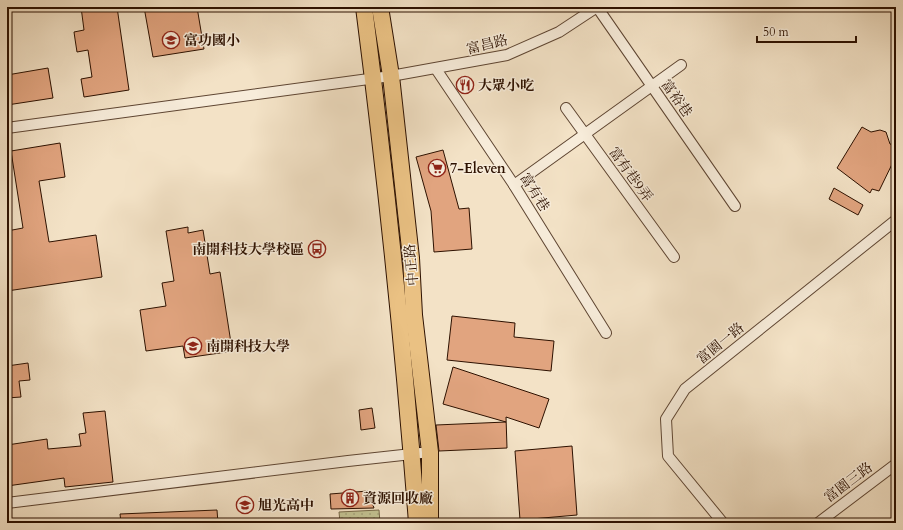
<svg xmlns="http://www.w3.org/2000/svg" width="903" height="530" viewBox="0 0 903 530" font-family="Cardo,'Noto Serif TC',serif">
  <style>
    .grass { fill: url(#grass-dots); stroke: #786948 }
    .building { fill: #e1a47f; stroke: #2d1100 }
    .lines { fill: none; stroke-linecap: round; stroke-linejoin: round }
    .street-casing { stroke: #5e4532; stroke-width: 12 }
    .primary-casing { stroke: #2d1100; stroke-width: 18 }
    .street { stroke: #f7ecda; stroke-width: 10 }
    .primary { stroke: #eac183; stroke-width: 16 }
    .labels { text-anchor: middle; stroke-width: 3; stroke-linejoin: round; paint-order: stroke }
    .poi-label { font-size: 14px; font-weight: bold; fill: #2d1100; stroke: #f7ecda; text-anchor: start }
    .street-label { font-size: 14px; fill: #2d1100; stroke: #f7ecda }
  </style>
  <defs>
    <pattern id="grass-dots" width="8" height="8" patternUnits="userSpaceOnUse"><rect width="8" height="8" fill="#c2c191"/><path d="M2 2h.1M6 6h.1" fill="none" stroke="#a7a57b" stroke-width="1.8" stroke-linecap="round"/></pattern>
  </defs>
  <rect width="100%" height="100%" fill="#f3e2c6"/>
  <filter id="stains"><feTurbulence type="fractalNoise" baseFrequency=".005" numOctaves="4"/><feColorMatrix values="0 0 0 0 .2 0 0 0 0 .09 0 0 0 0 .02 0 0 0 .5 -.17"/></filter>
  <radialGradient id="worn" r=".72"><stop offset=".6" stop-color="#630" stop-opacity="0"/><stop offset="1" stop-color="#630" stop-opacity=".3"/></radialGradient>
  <!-- grass -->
  <path class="grass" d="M379 510 380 523 340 522 339 512Z"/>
  <!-- building -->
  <g class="building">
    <path d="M81 7H117L129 90 84 97 81 79 92 77 88 50 77 52 75 39 74 32 84 30Z"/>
    <path d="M144 7H197L204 49 153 57Z"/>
    <path d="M48 68 53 98 7 105V75Z"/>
    <path d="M862 127 871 132 880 130 886 132 890 144 896 146V156L879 191 872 189 870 193 837 168Z"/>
    <path d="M60 143 65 177 39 181 49 242 96 235 102 277 7 291V231L23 228 11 151Z"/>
    <path d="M443 150 459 209 469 208 472 249 434 252 431 211 416 157Z"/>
    <path d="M834 188 863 205 858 215 829 199Z"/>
    <path d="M188 227V233L203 230 210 274 220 272 231 343 225 344 227 352 185 358 183 346 146 351 140 310 166 306 162 283 174 281 166 231Z"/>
    <path d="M452 316 515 323 514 337 554 341 551 371 447 360Z"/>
    <path d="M28 363 30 380 19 381 21 397 7 398V366Z"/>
    <path d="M453 367 549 399 539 428 506 417 507 448 439 451 436 425 506 422 443 404Z"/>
    <path d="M372 408 375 428 361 430 359 410Z"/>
    <path d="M105 411 113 482 65 487 64 478 7 486V445L47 439 48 449 81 446 79 434 86 433 83 413Z"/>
    <path d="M572 446 577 515 520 520 515 451Z"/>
    <path d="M368 491 374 508 331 509 330 494Z"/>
    <path d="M217 510 218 523H121L120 514Z"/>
  </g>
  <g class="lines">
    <defs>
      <g id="street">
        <path d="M597 7 735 206"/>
        <path d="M436 69 514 185 606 333"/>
        <path d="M566 108 674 257"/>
        <path d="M7 128 391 76 507 55 559 32 597 7"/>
        <path d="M514 185 681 65"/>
        <path d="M7 503 348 461 430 452"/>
        <path d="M723 523 668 456 666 419 685 389 896 220"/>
        <path d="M818 523 896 464"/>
      </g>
      <g id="primary">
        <path d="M364 7C386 179 404 350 417 523"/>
        <path d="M380 7 391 76 411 258 414 315 430 452V523"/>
      </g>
    </defs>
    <!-- street casing -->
    <use href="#street" class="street-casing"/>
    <!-- primary casing -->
    <use href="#primary" class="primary-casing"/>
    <!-- street -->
    <use href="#street" class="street"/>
    <!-- primary -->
    <use href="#primary" class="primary"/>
  </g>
  <!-- icons -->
  <defs>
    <symbol id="school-ring" viewBox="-11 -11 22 22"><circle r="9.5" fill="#f7ecda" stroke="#8f2418" stroke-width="1.5"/><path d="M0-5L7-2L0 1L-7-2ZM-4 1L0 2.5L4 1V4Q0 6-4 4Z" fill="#8f2418"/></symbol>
    <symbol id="restaurant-ring" viewBox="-11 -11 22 22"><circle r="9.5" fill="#f7ecda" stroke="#8f2418" stroke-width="1.5"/><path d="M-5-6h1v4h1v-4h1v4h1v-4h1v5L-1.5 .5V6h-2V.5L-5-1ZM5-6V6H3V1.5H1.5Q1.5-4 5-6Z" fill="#8f2418"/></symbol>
    <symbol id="supermarket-ring" viewBox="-11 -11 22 22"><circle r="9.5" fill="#f7ecda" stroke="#8f2418" stroke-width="1.5"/><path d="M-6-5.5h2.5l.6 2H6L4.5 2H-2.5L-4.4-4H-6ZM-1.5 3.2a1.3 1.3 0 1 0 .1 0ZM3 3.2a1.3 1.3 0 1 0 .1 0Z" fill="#8f2418"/></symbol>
    <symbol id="bus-ring" viewBox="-11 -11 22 22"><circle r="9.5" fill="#f7ecda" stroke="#8f2418" stroke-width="1.5"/><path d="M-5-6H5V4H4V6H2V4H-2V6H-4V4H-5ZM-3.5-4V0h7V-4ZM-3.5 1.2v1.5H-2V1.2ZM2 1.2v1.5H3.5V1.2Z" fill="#8f2418"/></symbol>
    <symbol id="university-ring" viewBox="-11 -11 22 22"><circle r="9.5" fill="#f7ecda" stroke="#8f2418" stroke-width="1.5"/><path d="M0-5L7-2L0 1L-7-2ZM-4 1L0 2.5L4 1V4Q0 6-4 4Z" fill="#8f2418"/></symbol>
    <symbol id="building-ring" viewBox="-11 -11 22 22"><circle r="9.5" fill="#f7ecda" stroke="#8f2418" stroke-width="1.5"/><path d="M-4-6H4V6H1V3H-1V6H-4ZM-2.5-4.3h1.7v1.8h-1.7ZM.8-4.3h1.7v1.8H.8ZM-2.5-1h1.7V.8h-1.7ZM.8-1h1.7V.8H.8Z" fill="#8f2418"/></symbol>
  </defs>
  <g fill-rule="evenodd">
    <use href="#school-ring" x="161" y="30" width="20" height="20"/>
    <use href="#restaurant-ring" x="455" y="75" width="20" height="20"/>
    <use href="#supermarket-ring" x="427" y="158" width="20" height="20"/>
    <use href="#bus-ring" x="307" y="239" width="20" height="20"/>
    <use href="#university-ring" x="183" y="336" width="20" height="20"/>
    <use href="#building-ring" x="340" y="488" width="20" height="20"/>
    <use href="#school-ring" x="235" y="495" width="20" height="20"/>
  </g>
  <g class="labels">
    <!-- poi labels -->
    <g class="poi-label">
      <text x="184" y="45">富功國小</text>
      <text x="478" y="90">大眾小吃</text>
      <text x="450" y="173">7-Eleven</text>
      <text x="304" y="254" text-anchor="end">南開科技大學校區</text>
      <text x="206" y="351">南開科技大學</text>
      <text x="363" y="503">資源回收廠</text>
      <text x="258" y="510">旭光高中</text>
    </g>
    <!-- street labels -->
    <g class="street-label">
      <text transform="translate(487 44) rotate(-14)" y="5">富昌路</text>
      <text transform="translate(677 98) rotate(55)" y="5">富裕巷</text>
      <text transform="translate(631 174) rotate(54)" y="5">富有巷9弄</text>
      <text transform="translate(535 192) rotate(58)" y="5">富有巷</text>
      <text transform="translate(411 265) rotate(-95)" y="5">中正路</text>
      <text transform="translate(720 343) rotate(-39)" y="5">富園一路</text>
      <text transform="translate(848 482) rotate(-37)" y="5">富園三路</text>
    </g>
  </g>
  <!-- margin -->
  <rect width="903" height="530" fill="none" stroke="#f3e2c6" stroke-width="24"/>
  <rect x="8" y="8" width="887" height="514" fill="none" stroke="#2d1100" stroke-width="2"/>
  <rect x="12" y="12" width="879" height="506" fill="none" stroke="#2d1100"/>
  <!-- scale -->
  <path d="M757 36v6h99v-6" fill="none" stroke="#2d1100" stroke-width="2"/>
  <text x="763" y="36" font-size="12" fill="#2d1100" stroke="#f7ecda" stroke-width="3" paint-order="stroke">50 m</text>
  <rect width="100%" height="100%" filter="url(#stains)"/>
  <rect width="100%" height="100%" fill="url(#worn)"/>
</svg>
